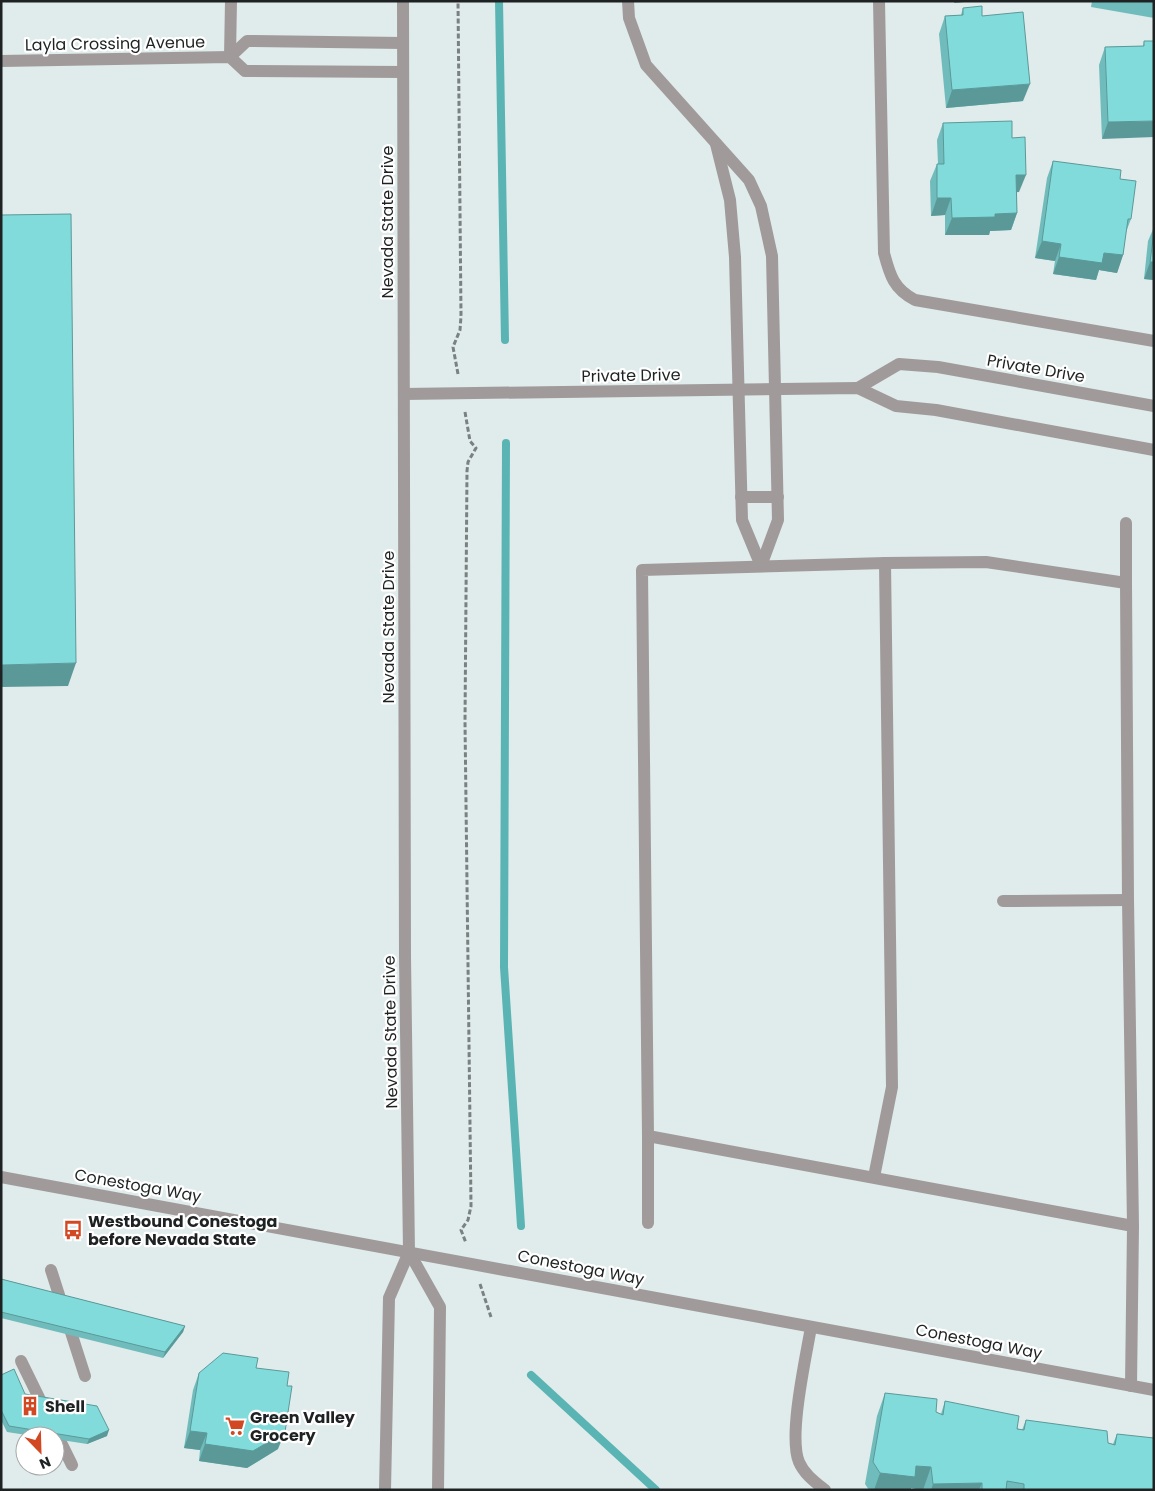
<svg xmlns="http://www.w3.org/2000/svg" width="1155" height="1491" viewBox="0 0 1155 1491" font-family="Poppins,sans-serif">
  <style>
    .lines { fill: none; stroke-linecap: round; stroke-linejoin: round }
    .stream { stroke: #5ab4b4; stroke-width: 8 }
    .path { stroke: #7a8181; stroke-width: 3; stroke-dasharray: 5 2.5; stroke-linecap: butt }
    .minor { stroke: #a09b9a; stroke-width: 12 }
    .wall { fill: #70bcbc }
    .shaded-wall { fill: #5b9999 }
    .building { fill: #82dbdb; stroke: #5b9999 }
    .labels { text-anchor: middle; stroke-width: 4.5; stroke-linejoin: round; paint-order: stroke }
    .street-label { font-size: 16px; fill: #1e2222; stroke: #fff }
    .poi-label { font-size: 16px; font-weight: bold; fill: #1e2222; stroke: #fff; text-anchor: start }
  </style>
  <rect width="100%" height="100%" fill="#e0ebeb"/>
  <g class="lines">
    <!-- stream -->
    <g class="stream">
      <path d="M499 1 505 340"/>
      <path d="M506 443 504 967 521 1226"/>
      <path d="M531 1375 656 1490"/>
    </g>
    <!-- path -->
    <g class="path">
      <path d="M458 374 453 347 460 330 461 316 458 1"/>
      <path d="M465 412 470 441 476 448 468 462 467 471 465 722 471 1206 468 1220 461 1230 466 1243"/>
      <path d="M480 1284 491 1317"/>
    </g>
    <!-- minor -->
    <g class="minor">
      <path d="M628 1 629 18 646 65 749 180 761 206 772 256 778 520 761 566"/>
      <path d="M879 1 884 253C890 276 894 289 915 300L1154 341"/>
      <path d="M230 57 247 41 403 43"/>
      <path d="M230 57 231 1"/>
      <path d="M1 61 230 57 245 71 403 72"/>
      <path d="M716 144 730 200 735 257 742 520 761 566"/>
      <path d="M858 388 899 364 938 367 1154 406"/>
      <path d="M404 394 858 388 896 406 936 410 1154 450"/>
      <path d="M741 497H778"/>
      <path d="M1126 523V583"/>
      <path d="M1003 901 1128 900"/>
      <path d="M1 1177 1154 1390"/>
      <path d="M874 1177 892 1087 885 563"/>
      <path d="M648 1223V1136"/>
      <path d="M409 1252 440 1307 438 1490"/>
      <path d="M51 1270 85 1376"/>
      <path d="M811 1327C806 1357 788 1436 799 1462 804 1474 815 1482 825 1490"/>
      <path d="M21 1361 72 1465"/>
      <path d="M1131 1386 1133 1226 1128 900 1126 583 986 562 885 563 642 570 648 1136 1133 1226"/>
      <path d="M385 1490 389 1298 409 1252 405 957 403 1"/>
    </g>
  </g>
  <!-- wall -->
  <g class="wall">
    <path d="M1092 1H1154V18L1091 7Z"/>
    <path d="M963 8 982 16 1023 101 946 108 939 34 945 16 961 15Z"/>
    <path d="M1144 41H1154L1102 139 1099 65 1105 47 1143 46Z"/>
    <path d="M943 123 1012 138 1019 192H1017V213L1011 230 990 231 989 235H945V215L931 216 930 181 937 164H938L937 140Z"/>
    <path d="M1053 161 1120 179 1131 219 1126 232 1123 255 1117 273 1099 270 1096 280 1053 274 1055 261 1035 258 1047 178Z"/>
    <path d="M1154 227V280L1144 279 1148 241Z"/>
    <path d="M1 1279 185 1326 183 1332 163 1358 1 1318Z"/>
    <path d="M256 1368 278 1449 247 1468 199 1461 200 1450 184 1448 193 1390 199 1373Z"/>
    <path d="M1 1375 25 1394 107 1436 87 1444 55 1439V1436H33L7 1432 1 1420Z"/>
    <path d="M885 1393 941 1414 945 1401 1022 1430 1026 1420 1113 1444 1117 1434 1154 1490H923L911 1488V1490H869L865 1484 877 1416Z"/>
  </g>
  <!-- shaded-wall -->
  <g class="shaded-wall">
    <path d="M955 1H975L954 3Z"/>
    <path d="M1030 84 1023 101 946 108 952 90Z"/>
    <path d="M1154 121V137L1102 139 1108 122Z"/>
    <path d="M1016 175H1026L1019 192 1010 193Z"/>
    <path d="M937 198H951L945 215 931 216Z"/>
    <path d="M1017 213 1011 230 990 231 989 235H945L952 218 995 214Z"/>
    <path d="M1042 241 1061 244 1055 261 1035 258Z"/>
    <path d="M1104 253 1123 255 1117 273 1099 270 1096 280 1053 274 1059 257Z"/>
    <path d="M1150 262H1154V280L1144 279Z"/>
    <path d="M76 663 68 686 1 687V665Z"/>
    <path d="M185 1326 183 1332 163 1358 165 1352Z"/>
    <path d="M109 1430 107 1436 87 1444 89 1439Z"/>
    <path d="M190 1431 207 1433 200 1450 184 1448Z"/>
    <path d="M285 1432 278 1449 247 1468 199 1461 205 1444Z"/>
    <path d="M916 1466 931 1467 923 1490 911 1488V1490H874L880 1473Z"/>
    <path d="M982 1483 979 1490H931L933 1484Z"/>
  </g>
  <!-- building -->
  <g class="building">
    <path d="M982 6V16L1023 12 1030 84 952 90 945 16 963 15V8Z"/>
    <path d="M1144 41H1154V121L1108 122 1105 47 1144 46Z"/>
    <path d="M1012 121V138L1025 137 1026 175H1016L1017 213 995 214V217L952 218 951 198H937V164H944L943 123Z"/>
    <path d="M1053 161 1121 170 1120 179 1136 181 1131 219H1128L1123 255 1104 253 1102 263 1059 257 1061 244 1042 241Z"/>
    <path d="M71 214 76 663 1 665V215Z"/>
    <path d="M1154 232V262H1150Z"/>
    <path d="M1 1279 185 1326 165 1352 1 1312Z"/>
    <path d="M223 1353 258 1358 256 1368 289 1372 287 1386H292L285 1432 253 1451 205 1444 207 1433 190 1431 199 1373Z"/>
    <path d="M14 1369 25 1394 97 1406 109 1430 89 1439 9 1426 1 1410V1375Z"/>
    <path d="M885 1393 937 1399 936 1412 943 1415 945 1401 1019 1416 1017 1429 1024 1430 1026 1420 1107 1431 1108 1443 1115 1445 1117 1434 1154 1438V1490H1024V1484L1007 1481 1006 1490H982V1483L933 1484 931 1467 916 1466 915 1477 880 1473 873 1462Z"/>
  </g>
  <!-- icons -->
  <defs>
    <symbol id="bus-bare" viewBox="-9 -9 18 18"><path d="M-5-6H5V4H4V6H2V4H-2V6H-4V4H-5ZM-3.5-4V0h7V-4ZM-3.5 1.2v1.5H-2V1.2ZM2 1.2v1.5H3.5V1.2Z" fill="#d24823" stroke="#fff" stroke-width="2.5" paint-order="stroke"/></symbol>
    <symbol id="building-bare" viewBox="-9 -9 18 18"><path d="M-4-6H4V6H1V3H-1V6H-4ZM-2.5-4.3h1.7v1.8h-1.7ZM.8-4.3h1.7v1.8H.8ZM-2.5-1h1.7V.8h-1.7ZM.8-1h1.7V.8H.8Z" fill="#d24823" stroke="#fff" stroke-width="2.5" paint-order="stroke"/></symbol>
    <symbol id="supermarket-bare" viewBox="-9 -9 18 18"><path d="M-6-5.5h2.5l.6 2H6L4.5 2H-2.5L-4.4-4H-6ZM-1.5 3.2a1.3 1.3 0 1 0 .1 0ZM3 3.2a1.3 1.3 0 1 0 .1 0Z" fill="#d24823" stroke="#fff" stroke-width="2.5" paint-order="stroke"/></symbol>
  </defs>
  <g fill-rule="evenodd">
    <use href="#bus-bare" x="59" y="1216" width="28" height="28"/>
    <use href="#building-bare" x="16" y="1392" width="28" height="28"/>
    <use href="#supermarket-bare" x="221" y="1412" width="28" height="28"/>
  </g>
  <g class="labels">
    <!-- street labels -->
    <g class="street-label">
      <text transform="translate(115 43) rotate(-1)" y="6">Layla Crossing Avenue</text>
      <text transform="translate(387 222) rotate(-90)" y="6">Nevada State Drive</text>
      <text transform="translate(1036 368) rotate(10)" y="6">Private Drive</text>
      <text transform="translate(631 375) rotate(-1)" y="6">Private Drive</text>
      <text transform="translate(388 627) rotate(-90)" y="6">Nevada State Drive</text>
      <text transform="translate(390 1032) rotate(-91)" y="6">Nevada State Drive</text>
      <text transform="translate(138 1185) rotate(10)" y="6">Conestoga Way</text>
      <text transform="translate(581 1267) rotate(11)" y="6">Conestoga Way</text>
      <text transform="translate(979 1341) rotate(11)" y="6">Conestoga Way</text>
    </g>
    <!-- poi labels -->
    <g class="poi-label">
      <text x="88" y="1227">Westbound Conestoga<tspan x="88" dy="18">before Nevada State</tspan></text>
      <text x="45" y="1412">Shell</text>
      <text x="250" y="1423">Green Valley<tspan x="250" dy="18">Grocery</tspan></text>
    </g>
  </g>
  <!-- border -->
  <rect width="1155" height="1491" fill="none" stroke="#1e2222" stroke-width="5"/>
  <!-- north arrow -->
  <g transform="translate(40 1451) rotate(157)"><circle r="24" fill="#ffffff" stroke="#a5a7a7"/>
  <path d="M0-4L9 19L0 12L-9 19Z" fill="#d24823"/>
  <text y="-8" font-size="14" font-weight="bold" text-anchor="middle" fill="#1e2222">N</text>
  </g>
</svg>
